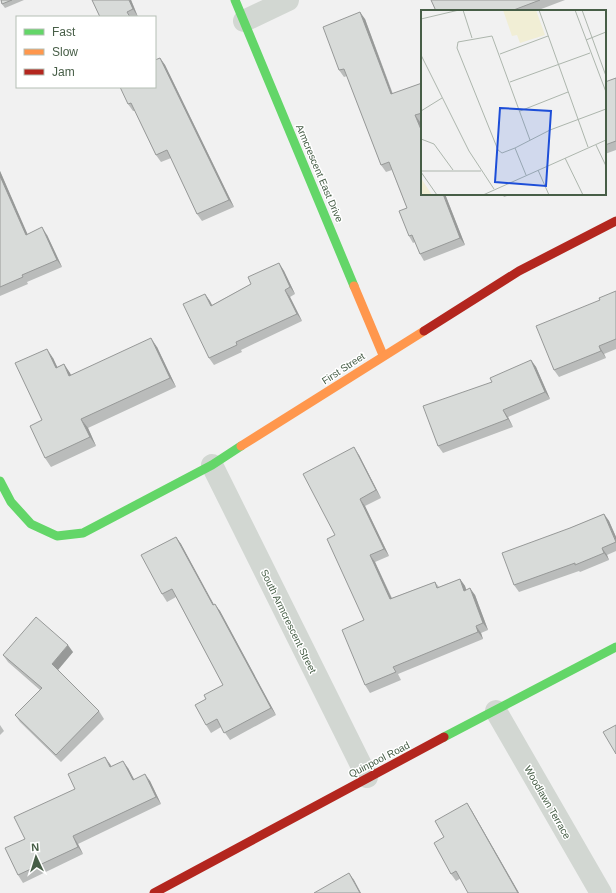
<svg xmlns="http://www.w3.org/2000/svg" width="616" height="893" viewBox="0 0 616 893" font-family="Helvetica,sans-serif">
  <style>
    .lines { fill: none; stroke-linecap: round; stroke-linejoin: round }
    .street { stroke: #d2d7d2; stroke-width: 22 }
    .fast { stroke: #63d668; stroke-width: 9 }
    .slow { stroke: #ff974d; stroke-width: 9 }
    .jam { stroke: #b3261e; stroke-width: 9 }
    .wall { fill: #babcbb }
    .shaded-wall { fill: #979998 }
    .building { fill: #d8dbd9; stroke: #979998 }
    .labels { text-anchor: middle; stroke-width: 3; stroke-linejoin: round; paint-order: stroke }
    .street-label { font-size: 10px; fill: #475e47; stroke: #fff }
    .inset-road { fill: none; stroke: #adb6ad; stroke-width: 1 }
    .view { fill: #1d4ed8; fill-opacity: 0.15; stroke: #1d4ed8; stroke-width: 2 }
    .inset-edge { fill: none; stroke: #475e47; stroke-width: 2 }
  </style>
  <rect width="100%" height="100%" fill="#f1f1f1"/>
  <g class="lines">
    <!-- street -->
    <g class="street">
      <path d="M244 21 288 0"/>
      <path d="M212 465 367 777"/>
      <path d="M496 711 601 893"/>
    </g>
    <!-- fast -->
    <g class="fast">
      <path d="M235 0 354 286"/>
      <path d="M0 481 11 502 31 524 57 536 83 533 212 465 241 446"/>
      <path d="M444 737 616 647"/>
    </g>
    <!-- slow -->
    <g class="slow">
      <path d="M354 286 383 355"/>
      <path d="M241 446 424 331"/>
    </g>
    <!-- jam -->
    <g class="jam">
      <path d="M424 331 519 271 616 221"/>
      <path d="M154 893 444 737"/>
    </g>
  </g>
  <!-- wall -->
  <g class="wall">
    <path d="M1 0H24L5 8 2 4Z"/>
    <path d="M92 0H131L138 17H100Z"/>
    <path d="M431 0H565L536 11H436Z"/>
    <path d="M365 19 393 94 422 83V121L420 122 422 194H445L465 245 424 261 420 254 415 242 413 243 409 236 407 208 392 170 386 172 381 165 347 76 344 77 339 70Z"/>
    <path d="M160 58 165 65 234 207 202 221 197 214 171 158 161 162 156 155 135 111H133L128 104Z"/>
    <path d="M616 78V150L605 154V82Z"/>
    <path d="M0 171 27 234 47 235 62 267 27 282 28 284 0 296Z"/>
    <path d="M502 194H513L504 197Z"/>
    <path d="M279 263 284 271 295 294 290 297 302 321 241 350 242 352 214 365 209 358 205 294 212 305 251 284Z"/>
    <path d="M616 291V349L604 354 606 358 559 377 554 370 600 300Z"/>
    <path d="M157 347 176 387 88 428 96 446 51 467 45 458 42 420 53 358 57 367 64 364 71 375Z"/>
    <path d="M531 360 536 367 550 399 508 417 513 427 443 453 438 446 492 382Z"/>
    <path d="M359 455 381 498 365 506 389 556 375 562 392 598 435 582 439 587 460 579 465 586 466 590 475 595 488 630 481 633 483 639 398 674 401 680 370 693 365 685 364 620 335 535Z"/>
    <path d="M604 514 609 521 616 537V551L607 555 609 560 580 572 579 571 519 592 514 585 570 528Z"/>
    <path d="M176 537 181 544 213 604 220 611 276 715 230 740 221 727 211 733 206 725V699L223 685 176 597 167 602 162 594Z"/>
    <path d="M73 652 58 670 99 711 104 719 61 762 20 722 15 715 40 690 8 662 3 655Z"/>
    <path d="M0 725 4 731 0 735Z"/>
    <path d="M110 764 111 766 128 768 134 779 150 781 161 804 78 844 83 854 23 883 18 875 25 839 75 789Z"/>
    <path d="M467 803 472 811 519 893H469L461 878 456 881 451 874 444 837Z"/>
  </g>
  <!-- shaded-wall -->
  <g class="shaded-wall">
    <path d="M129 0H131L138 17 133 9Z"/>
    <path d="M360 12 365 19 395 101 391 94Z"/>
    <path d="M160 58 165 65 234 207 229 200Z"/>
    <path d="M415 115 420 122 422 127V132Z"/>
    <path d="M0 171 31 242 26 235 0 176Z"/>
    <path d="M443 194H445L465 245 460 238Z"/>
    <path d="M42 227 47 235 62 267 57 260Z"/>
    <path d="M279 263 284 271 295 294 290 287Z"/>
    <path d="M285 290 290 297 302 321 297 314Z"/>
    <path d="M205 294 210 301 216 313 211 306Z"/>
    <path d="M151 338 157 347 176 387 170 378Z"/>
    <path d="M599 346 604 354 606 358 601 351Z"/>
    <path d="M47 349 53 358 62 377 56 368Z"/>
    <path d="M531 360 536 367 550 399 545 392Z"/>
    <path d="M64 364 70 373 76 385 69 376Z"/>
    <path d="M503 410 508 417 513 427 508 419Z"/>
    <path d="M81 419 88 428 96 446 90 437Z"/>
    <path d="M354 447 359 455 381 498 376 490Z"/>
    <path d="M360 499 365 506 389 556 384 549Z"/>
    <path d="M604 514 609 521 616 537V541Z"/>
    <path d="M176 537 181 544 218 612 213 605Z"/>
    <path d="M602 548 607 555 609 560 604 553Z"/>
    <path d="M370 555 375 562 395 606 390 599Z"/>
    <path d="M460 579 465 586 469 598 464 591Z"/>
    <path d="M470 588 475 595 488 630 483 623Z"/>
    <path d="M215 604 220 611 276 715 271 708Z"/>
    <path d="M476 626 481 633 483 639 478 632Z"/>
    <path d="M68 645 73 652 57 671 52 664Z"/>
    <path d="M105 757 110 764 115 774 110 767Z"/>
    <path d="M123 761 128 768 138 787 133 780Z"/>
    <path d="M145 774 150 781 161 804 156 797Z"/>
    <path d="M467 803 472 811 519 893H518Z"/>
    <path d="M73 836 78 844 83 854 78 847Z"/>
    <path d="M349 873 354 880 361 893H360Z"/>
  </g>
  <!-- building -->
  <g class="building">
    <path d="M1 0H12L2 4Z"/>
    <path d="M92 0H129L133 9 127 12 130 17H100Z"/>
    <path d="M431 0H540L511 11H436Z"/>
    <path d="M360 12 391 94 422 83V113L415 115 422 132V194H443L460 238 420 254 412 235 409 236 399 211 407 208 389 162 381 165 344 69 339 70 323 27Z"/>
    <path d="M160 58 229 200 197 214 167 150 156 155 131 103 128 104 120 87H155V60Z"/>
    <path d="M616 78V141L605 145V82Z"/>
    <path d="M0 176 26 235 42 227 57 260 22 275 23 277 0 287Z"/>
    <path d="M279 263 290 287 285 290 297 314 236 342 237 345 209 358 183 304 205 294 211 306 251 284 248 277Z"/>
    <path d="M616 291V339L599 346 601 351 554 370 536 326 600 300 599 298Z"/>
    <path d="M151 338 170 378 81 419 90 437 45 458 30 426 42 420 15 363 47 349 56 368 64 364 69 376Z"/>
    <path d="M531 360 545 392 503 410 508 419 438 446 423 406 492 382 490 378Z"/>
    <path d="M354 447 376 490 360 499 384 549 370 555 390 599 435 582 437 588 460 579 464 591 470 588 483 623 476 626 478 632 393 667 396 672 365 685 342 630 364 620 327 539 335 535 303 474Z"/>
    <path d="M604 514 616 542 602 548 604 553 575 565V563L514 585 502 553 570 528Z"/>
    <path d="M176 537 213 605 215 604 271 708 224 733 217 719 206 725 195 705 206 699 204 695 223 685 172 589 162 594 141 555Z"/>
    <path d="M36 617 68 645 52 664 99 711 56 755 15 715 42 688 3 655Z"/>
    <path d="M616 725V754L603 732Z"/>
    <path d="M105 757 110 767 123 761 133 780 145 774 156 797 73 836 78 847 18 875 5 848 25 839 14 817 75 789 68 774Z"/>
    <path d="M467 803 518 893H468L456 871 451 874 434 843 444 837 435 821Z"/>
    <path d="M349 873 360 893H314Z"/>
  </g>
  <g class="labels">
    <!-- street labels -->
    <g class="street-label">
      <text transform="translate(320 173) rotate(67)" y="4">Armcrescent East Drive</text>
      <text transform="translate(343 368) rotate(-33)" y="4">First Street</text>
      <text transform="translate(289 621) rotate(64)" y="4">South Armcrescent Street</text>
      <text transform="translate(379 759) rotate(-27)" y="4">Quinpool Road</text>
      <text transform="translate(548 802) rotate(60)" y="4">Woodlawn Terrace</text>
    </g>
  </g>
  <!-- overview -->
  <g transform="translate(421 10)">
    <rect width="185" height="185" fill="#f1f1f1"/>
    <path d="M82 0H115L124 25 99 33 96 25 91 26ZM0 168 11 185H0Z" fill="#f1eed5"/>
    <path class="inset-road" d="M42 0 51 28M118 0 167 137M154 0 185 82M161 0 185 66M0 9 38 0M165 30 185 22M79 44 127 26M0 45 48 141 73 179M89 72 169 43M0 101 21 88M99 101 147 82M0 129 13 134 32 160M109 130 71 26 37 32 36 38 77 140 81 143 94 138 129 120 185 99M175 135 185 156M94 138 105 165M144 148 162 185M117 160 128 185M0 161H60M0 162 16 185M62 185 185 130"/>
    <path class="view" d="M79 98 130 101 125 176 74 172Z"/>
    <rect width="185" height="185" class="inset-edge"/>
  </g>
  <!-- legend -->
  <rect x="16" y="16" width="140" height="72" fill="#ffffff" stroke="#b5bfb5"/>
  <rect x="24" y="29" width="20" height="6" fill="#63d668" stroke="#b5bfb5"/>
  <text x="52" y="36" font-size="12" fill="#475e47">Fast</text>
  <rect x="24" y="49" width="20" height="6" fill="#ff974d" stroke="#b5bfb5"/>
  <text x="52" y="56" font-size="12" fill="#475e47">Slow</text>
  <rect x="24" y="69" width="20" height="6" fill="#b3261e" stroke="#b5bfb5"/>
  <text x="52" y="76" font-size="12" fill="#475e47">Jam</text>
  <!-- north arrow -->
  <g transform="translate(36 857) rotate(356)" stroke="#ffffff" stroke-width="3" paint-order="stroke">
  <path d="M0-3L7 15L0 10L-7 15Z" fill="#475e47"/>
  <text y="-6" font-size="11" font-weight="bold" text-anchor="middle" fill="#475e47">N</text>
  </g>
</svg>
